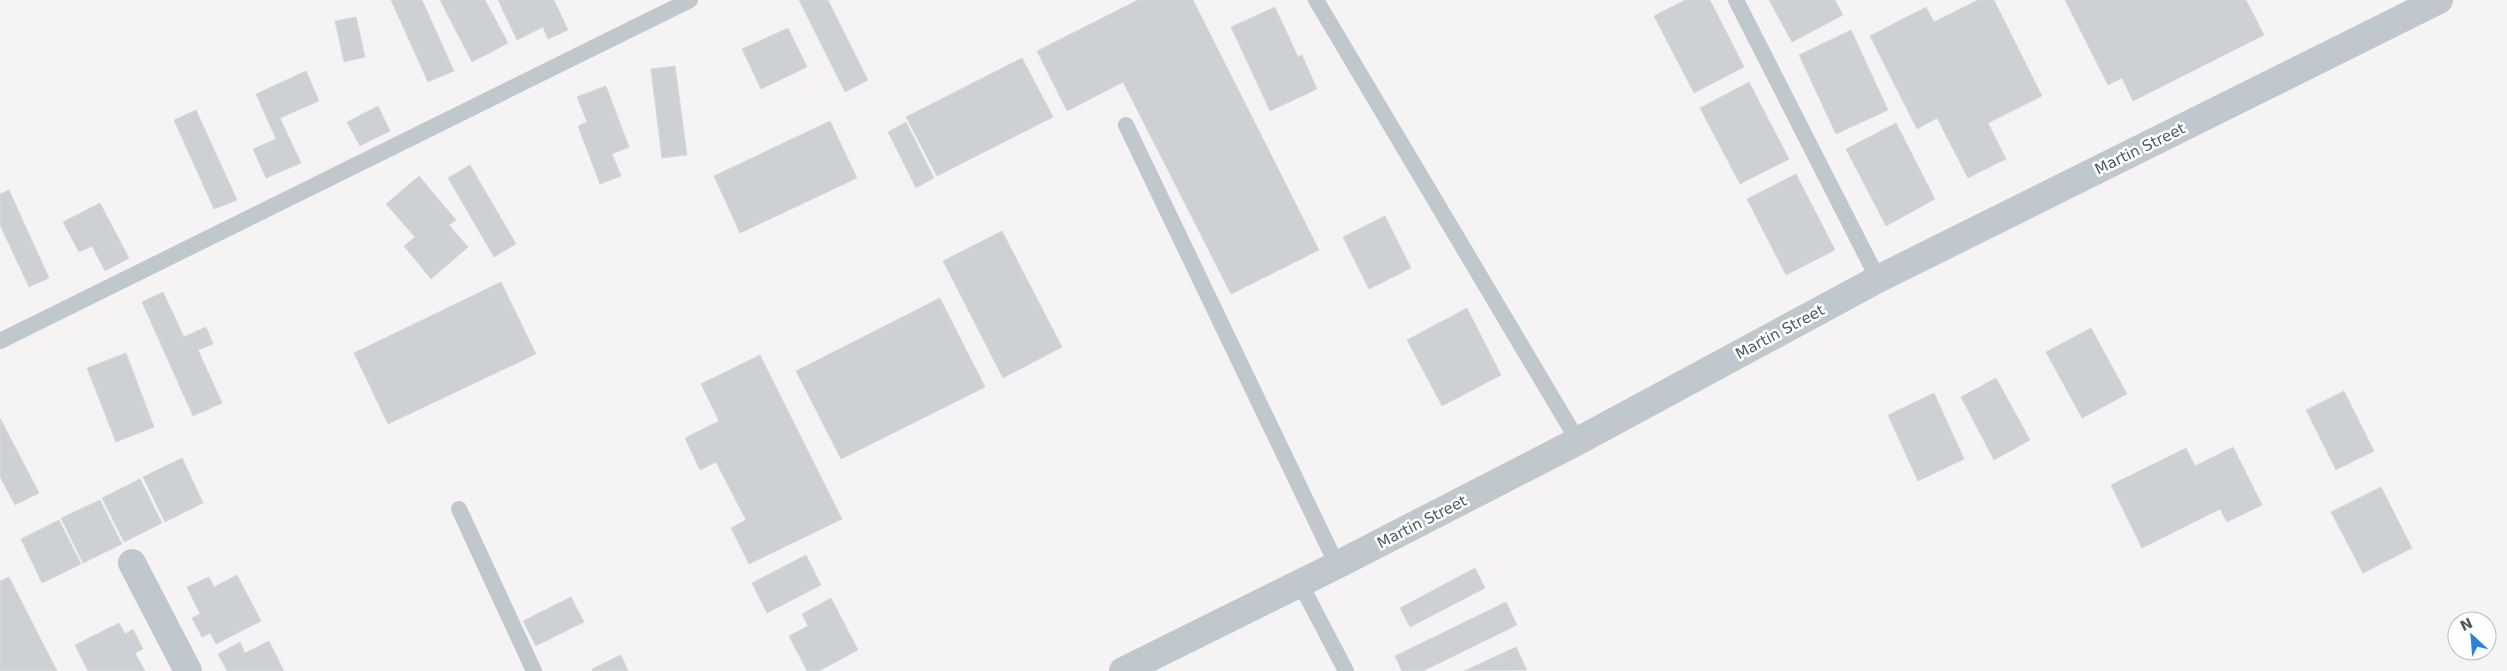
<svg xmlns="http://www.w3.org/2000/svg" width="2507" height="671" viewBox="0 0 2507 671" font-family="'DejaVu Sans',sans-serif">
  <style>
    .building { fill: #cdd0d4; stroke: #d7dadd }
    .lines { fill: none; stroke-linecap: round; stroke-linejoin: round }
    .service { stroke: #c0c8ce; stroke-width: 16 }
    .minor { stroke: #c0c8ce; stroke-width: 28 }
    .labels { text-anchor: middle; stroke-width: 5; stroke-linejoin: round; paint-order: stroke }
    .street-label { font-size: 15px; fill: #4c575f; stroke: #fff }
  </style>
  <rect width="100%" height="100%" fill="#f5f3f3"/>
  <!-- building -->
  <g class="building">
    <path d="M391 0H422L454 71 428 82Z"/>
    <path d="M440 0H485L508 43 472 62Z"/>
    <path d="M498 0H554L568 30 548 39 543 27 517 40Z"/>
    <path d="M799 0H828L868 80 845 92Z"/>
    <path d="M1138 0H1193L1319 250 1231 294 1123 82 1067 111 1037 51Z"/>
    <path d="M1685 0H1710L1744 67 1694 93 1654 16Z"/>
    <path d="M1769 0H1835L1843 15 1792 42Z"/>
    <path d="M1978 0H1994L2042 96 1988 123 2006 159 1968 178 1937 118 1917 129 1870 36 1926 7 1934 22Z"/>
    <path d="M2065 0H2246L2264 35 2133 101 2122 78 2108 85Z"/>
    <path d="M1275 7 1298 57 1302 55 1317 89 1270 111 1231 27Z"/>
    <path d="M356 17 365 57 344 62 335 21Z"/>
    <path d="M788 28 807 67 761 89 742 49Z"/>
    <path d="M1851 30 1888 110 1836 134 1799 55Z"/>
    <path d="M1022 58 1053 117 937 176 906 117Z"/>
    <path d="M675 66 687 155 662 158 651 69Z"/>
    <path d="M306 71 319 101 280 118 301 163 266 178 253 149 276 139 256 94Z"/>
    <path d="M1749 82 1789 159 1740 184 1700 108Z"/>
    <path d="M606 86 629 147 612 154 621 176 600 184 578 126 587 122 577 97Z"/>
    <path d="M378 106 390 131 360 146 347 122Z"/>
    <path d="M196 110 237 200 214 209 174 120Z"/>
    <path d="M830 121 857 178 740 233 714 176Z"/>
    <path d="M906 122 934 178 916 188 888 132Z"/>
    <path d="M1896 123 1935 199 1886 226 1846 149Z"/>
    <path d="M470 165 516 244 494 257 448 178Z"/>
    <path d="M1796 174 1835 250 1786 275 1747 199Z"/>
    <path d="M419 176 456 220 449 225 468 247 431 279 404 246 415 237 386 204Z"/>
    <path d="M9 190 49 278 29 287 0 225V194Z"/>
    <path d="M100 203 129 258 105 271 92 246 79 252 63 222Z"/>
    <path d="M1385 216 1411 268 1369 289 1343 237Z"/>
    <path d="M1002 231 1062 347 1003 378 943 261Z"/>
    <path d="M501 282 536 354 388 424 354 353Z"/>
    <path d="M163 292 184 337 206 327 213 344 198 350 222 403 193 416 142 302Z"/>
    <path d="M940 298 985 387 841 459 796 371Z"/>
    <path d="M1467 308 1501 375 1442 406 1407 340Z"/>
    <path d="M2091 328 2127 394 2082 418 2046 352Z"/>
    <path d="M126 353 154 427 116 442 87 368Z"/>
    <path d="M760 355 842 519 749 564 731 528 746 520 716 462 700 470 685 438 719 421 701 384Z"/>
    <path d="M1996 378 2030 440 1994 460 1961 397Z"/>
    <path d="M2344 391 2374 451 2336 470 2306 410Z"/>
    <path d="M1934 393 1964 459 1918 481 1888 415Z"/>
    <path d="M0 418 39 493 15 505 0 477Z"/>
    <path d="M2233 447 2262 505 2227 522 2220 509 2142 548 2111 485 2186 448 2195 466Z"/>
    <path d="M182 458 203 503 165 522 143 477Z"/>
    <path d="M140 479 162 523 124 542 102 498Z"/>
    <path d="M2381 487 2412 548 2363 573 2331 512Z"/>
    <path d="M100 500 122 544 83 563 61 518Z"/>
    <path d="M59 520 81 564 42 583 21 539Z"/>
    <path d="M806 555 821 585 767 613 752 583Z"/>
    <path d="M1475 568 1485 588 1410 627 1400 608Z"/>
    <path d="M237 575 261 621 216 644 210 633 202 637 192 618 200 614 187 587 209 577 214 587Z"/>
    <path d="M9 577 57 671H0V581Z"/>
    <path d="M571 597 584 622 536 646 523 621Z"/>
    <path d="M831 598 858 650 819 671H807L789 636 808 626 802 614Z"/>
    <path d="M1506 602 1517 625 1423 671H1402L1395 656Z"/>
    <path d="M119 623 125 634 133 629 143 649 135 653 145 671H88L75 645Z"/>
    <path d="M269 641 284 671H227L218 654 240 642 245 653Z"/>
    <path d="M1516 647 1527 670 1464 671Z"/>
    <path d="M621 655 628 671H593L592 669Z"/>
  </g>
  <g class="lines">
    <!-- service -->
    <g class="service">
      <path d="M1316 0 1578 441"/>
      <path d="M1736 0 1878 279"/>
      <path d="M1126 125 1337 565"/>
      <path d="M0 341 690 0"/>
      <path d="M459 509 534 671"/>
      <path d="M1300 583 1346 671"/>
    </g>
    <!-- minor -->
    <g class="minor">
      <path d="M132 563 188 671"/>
      <path d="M1123 671 1337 565 1578 441 1878 279 2439 0"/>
    </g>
  </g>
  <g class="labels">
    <!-- street labels -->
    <g class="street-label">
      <text transform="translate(2140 149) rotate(-26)" y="5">Martin Street</text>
      <text transform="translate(1780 332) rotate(-28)" y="5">Martin Street</text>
      <text transform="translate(1422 522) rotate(-27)" y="5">Martin Street</text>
    </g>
  </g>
  <!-- north arrow -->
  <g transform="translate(2472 636) rotate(334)"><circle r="24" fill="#ffffff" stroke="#b7bcbf"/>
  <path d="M0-4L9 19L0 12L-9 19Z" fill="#2983d9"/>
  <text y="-8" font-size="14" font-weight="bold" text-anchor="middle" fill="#4c575f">N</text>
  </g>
</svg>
